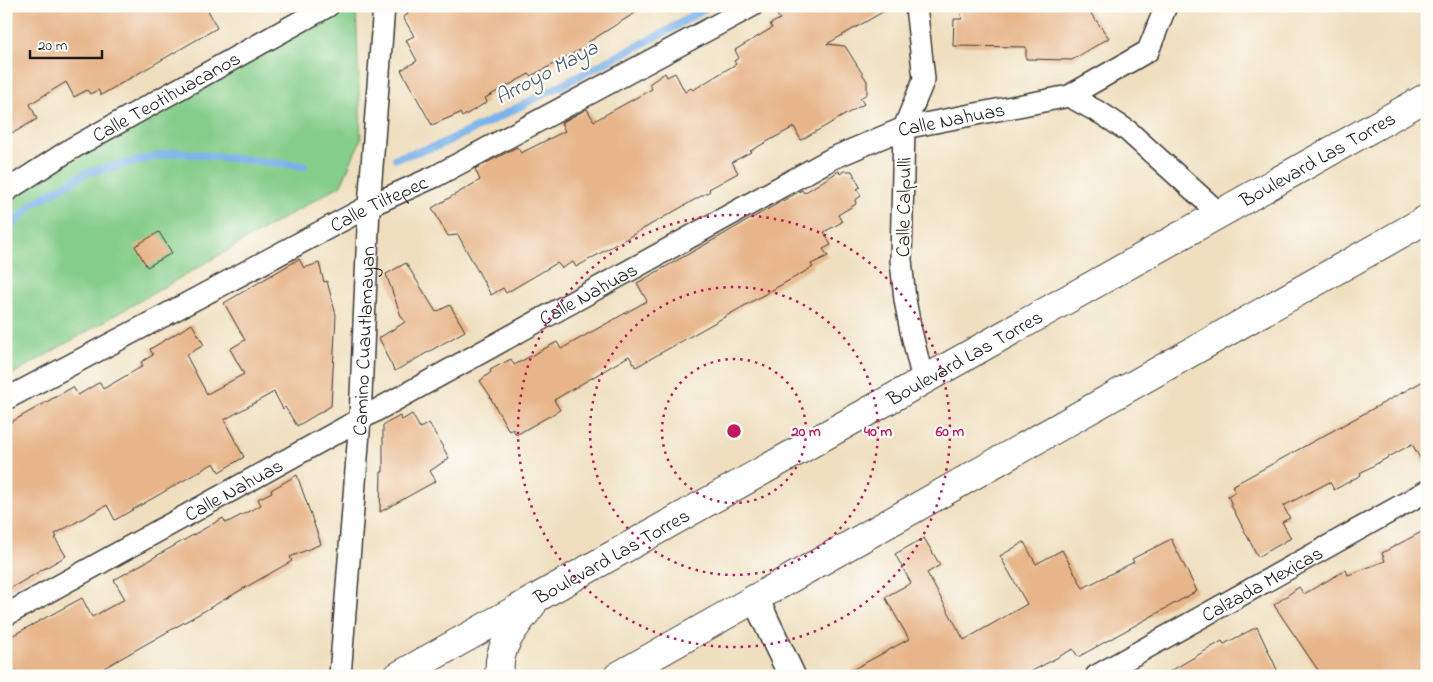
<svg xmlns="http://www.w3.org/2000/svg" width="1433" height="682" viewBox="0 0 1433 682" font-family="'Indie Flower',sans-serif">
  <style>
    .green { fill: #84cd8a; stroke: #507453 }
    .lines { fill: none; stroke-linecap: round; stroke-linejoin: round }
    .stream { stroke: #79b2e9; stroke-width: 8 }
    .building { fill: #e7b589 }
    .minor-casing { stroke: #3c3934; stroke-width: 24 }
    .tertiary-casing { stroke: #3c3934; stroke-width: 29 }
    .primary-casing { stroke: #3c3934; stroke-width: 30 }
    .minor { stroke: #fff; stroke-width: 21 }
    .tertiary { stroke: #fff; stroke-width: 26 }
    .primary { stroke: #fff; stroke-width: 28 }
    .ring { fill: none; stroke: #c2185b; stroke-width: 2.5; stroke-dasharray: 2.5 5 }
    .labels { text-anchor: middle; stroke-width: 4.5; stroke-linejoin: round; paint-order: stroke }
    .street-label { font-size: 20px; fill: #1c1c1c; stroke: #fdfcf7 }
    .water-label { font-size: 21px; font-style: italic; fill: #41586e; stroke: #fdfcf7 }
    .centre { fill: #c2185b; stroke: #fdfcf7; stroke-width: 2.5 }
    .ring-label { font-size: 15px; text-anchor: middle; font-weight: bold; fill: #c2185b; stroke: #fdfcf7; stroke-width: 4.5; stroke-linejoin: round; paint-order: stroke }
  </style>
  <rect width="100%" height="100%" fill="#fdfcf7"/>
  <filter id="ink" filterUnits="userSpaceOnUse"><feTurbulence type="fractalNoise" baseFrequency=".02" numOctaves="2"/><feDisplacementMap in="SourceGraphic" scale="10" xChannelSelector="R" yChannelSelector="G"/><feConvolveMatrix kernelMatrix="1 2 1 2 8 2 1 2 1" color-interpolation-filters="sRGB"/></filter>
  <filter id="wash" filterUnits="userSpaceOnUse"><feTurbulence type="fractalNoise" baseFrequency=".0096" numOctaves="4" result="noise"/><feDisplacementMap in="SourceGraphic" scale="20" xChannelSelector="R" yChannelSelector="G"/><feGaussianBlur stdDeviation="1.12" result="paint"/><feColorMatrix in="noise" values="0 0 0 0 0 0 0 0 0 0 0 0 0 0 0 0 0 1.4 0 .05"/><feComposite in="paint" operator="in"/></filter>
  <g filter="url(#wash)">
    <rect width="100%" height="100%" fill="#efdfbf"/>
    <!-- green -->
    <path class="green" d="M348 6H356L361 139 341 185 6 378V203L74 156Z"/>
    <g class="lines">
      <!-- stream -->
      <g class="stream">
        <path d="M396 158 437 146 493 120 669 30 708 6"/>
        <path d="M6 231 33 204 86 173 175 152 304 166"/>
      </g>
    </g>
    <g id="blocks">
      <!-- building -->
      <g class="building">
        <path d="M6 6H206L217 28 101 95 98 90 90 94 87 90 74 97 66 82 30 104 37 119 13 133 6 122Z"/>
        <path d="M404 6H646L587 43 588 45 580 50 531 76 529 74 485 98 487 102 462 117 460 113 432 125 401 70 417 61 406 40 414 36 403 17 408 14Z"/>
        <path d="M793 6H893L827 44 845 46 867 81V94L860 98 864 104 801 140 794 127 750 151 751 152 732 162 738 173 709 189 710 191 576 267 573 262 562 268 557 263 506 293 503 288 491 295 458 235 448 236 432 208 480 180 475 169 517 147 521 153 565 131 561 123 587 109 594 121 652 89 649 84 665 73 667 77 675 73 685 92 691 88 693 90 736 64 734 61 739 58 735 50 772 28 770 24 780 19 777 15Z"/>
        <path d="M959 6H1082L1087 12 1089 11 1109 38 1072 60 1026 59V47L953 46 954 19H962Z"/>
        <path d="M839 171 840 174 844 171H852L860 187 857 189 861 196 855 200 856 204 838 215 842 222 824 232 831 245 823 249 828 256 811 264 813 267 636 367 629 356 554 400 560 410 516 435 513 429 509 431 490 397H491L480 381 491 372 490 370 511 359 514 365 557 342 561 349 647 301 637 283 802 190 804 193Z"/>
        <path d="M159 232 172 253 147 267 135 246Z"/>
        <path d="M299 259 304 268 319 263 324 282 327 281 336 315 331 406 297 426 285 407 283 409 274 392 224 420 244 457 219 472 214 463 115 520 107 505 55 534 57 537 55 538 66 556 6 591V425L73 387 78 395 100 382 103 389 143 366 141 362 153 355 150 349 192 324 204 345 186 355 207 394 244 374 230 349 245 340 224 303Z"/>
        <path d="M406 263 436 312 450 305 465 331 395 371 385 353 386 352 379 338 405 322 401 316 386 274Z"/>
        <path d="M1427 379V470L1412 444 1360 473 1361 475 1334 490 1330 482 1283 506 1290 518 1282 522 1291 538 1258 557 1231 505H1232L1228 496 1235 492 1232 486Z"/>
        <path d="M412 414 420 428 429 423 449 458 430 471 436 481 380 512 381 472H383V425L400 416 402 420Z"/>
        <path d="M297 475 321 544 290 557 292 561 90 676H6V639L82 598 92 617 125 599 114 580 223 518 226 523 261 505 258 499 272 492 271 490Z"/>
        <path d="M1427 529V676H1322L1274 605 1299 587 1304 594 1346 570 1348 575 1385 561 1382 553Z"/>
        <path d="M924 538 940 565 927 573 964 640 1027 604 1000 556 1024 542 1036 564 1062 550 1083 588 1134 562 1132 559 1171 539 1197 591 1078 657 1073 649 1023 676H841L909 639 885 597 911 583 895 554Z"/>
        <path d="M1257 627 1280 676H1162L1222 641 1224 644Z"/>
      </g>
    </g>
  </g>
  <g filter="url(#ink)">
    <use href="#blocks" fill-opacity="0" stroke="#3c3934" stroke-width="1"/>
    <g class="lines">
      <defs>
        <g id="minor">
          <path d="M916 6 924 79 904 128 901 260 905 300 911 331 923 380"/>
          <path d="M1069 96 1102 114 1128 131 1220 214"/>
          <path id="s1" d="M6 191 71 149 328 6"/>
          <path id="s2" d="M6 399 171 312 369 206 436 176 752 6"/>
          <path id="s3" d="M6 615 833 158 904 128 1069 96 1148 51 1166 6"/>
          <path id="s4" d="M340 676 360 419 369 206 384 6"/>
          <path id="s5" d="M1096 676 1427 491"/>
        </g>
        <path id="tertiary" d="M755 598 792 676"/>
        <g id="primary">
          <path id="s6" d="M398 676 1427 97"/>
          <path d="M500 676C496 647 516 626 532 605"/>
          <path d="M618 676 1427 219"/>
        </g>
      </defs>
      <!-- minor casing -->
      <use href="#minor" class="minor-casing"/>
      <!-- tertiary casing -->
      <use href="#tertiary" class="tertiary-casing"/>
      <!-- primary casing -->
      <use href="#primary" class="primary-casing"/>
      <!-- minor -->
      <use href="#minor" class="minor"/>
      <!-- tertiary -->
      <use href="#tertiary" class="tertiary"/>
      <!-- primary -->
      <use href="#primary" class="primary"/>
    </g>
  </g>
  <!-- distance rings -->
  <g class="ring">
    <circle cx="734" cy="431" r="72"/>
    <circle cx="734" cy="431" r="144"/>
    <circle cx="734" cy="431" r="216"/>
  </g>
  <g class="labels">
    <!-- street labels -->
    <g class="street-label">
      <text dy="7" stroke="none"><textPath href="#s1" startOffset="186">Calle Teotihuacanos</textPath></text>
      <text dy="7" stroke="none"><textPath href="#s3" startOffset="1070">Calle Nahuas</textPath></text>
      <text dy="7" stroke="none"><textPath href="#s6" startOffset="1055">Boulevard Las Torres</textPath></text>
      <text dy="7" stroke="none"><textPath href="#s2" startOffset="421">Calle Tiltepec</textPath></text>
      <text transform="translate(903 207) rotate(-89)" y="7">Calle Calpulli</text>
      <text dy="7" stroke="none"><textPath href="#s3" startOffset="665">Calle Nahuas</textPath></text>
      <text dy="7" stroke="none"><textPath href="#s4" startOffset="336">Camino Cuautlamayan</textPath></text>
      <text dy="7" stroke="none"><textPath href="#s6" startOffset="650">Boulevard Las Torres</textPath></text>
      <text dy="7" stroke="none"><textPath href="#s3" startOffset="260">Calle Nahuas</textPath></text>
      <text dy="7" stroke="none"><textPath href="#s6" startOffset="245">Boulevard Las Torres</textPath></text>
      <text dy="7" stroke="none"><textPath href="#s5" startOffset="190">Calzada Mexicas</textPath></text>
    </g>
    <!-- water labels -->
    <g class="water-label">
      <text transform="translate(546 72) rotate(-28)" y="7">Arroyo Maya</text>
    </g>
  </g>
  <circle cx="734" cy="431" r="8" class="centre"/>
  <g class="ring-label">
    <text x="806" y="436">20 m</text>
    <text x="878" y="436">40 m</text>
    <text x="950" y="436">60 m</text>
  </g>
  <!-- margin -->
  <rect width="1433" height="682" fill="none" stroke="#fdfcf7" stroke-width="25"/>
  <!-- scale -->
  <path d="M30 50v8h72v-8" fill="none" stroke="#1c1c1c" stroke-width="2.5"/>
  <text x="38" y="50" font-size="15" fill="#1c1c1c" stroke="#fdfcf7" stroke-width="4" paint-order="stroke">20 m</text>
</svg>
